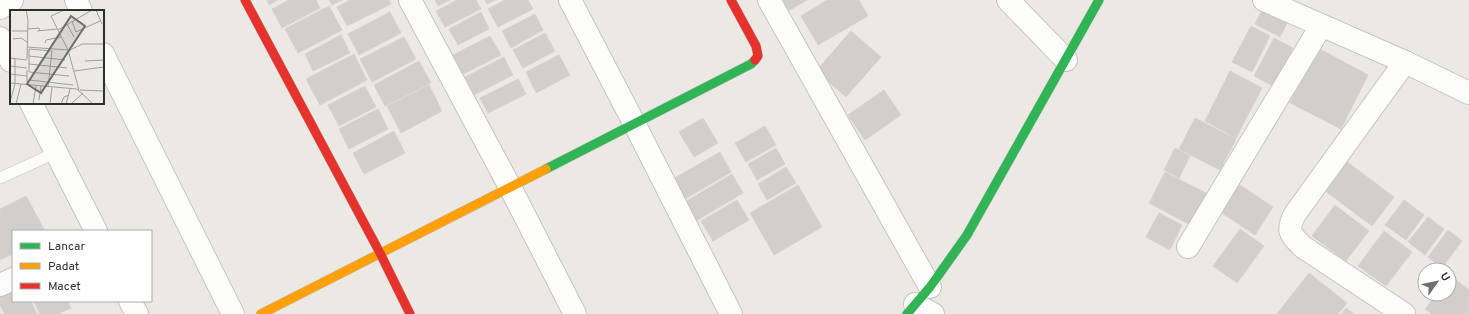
<svg xmlns="http://www.w3.org/2000/svg" width="1469" height="314" viewBox="0 0 1469 314" font-family="Overpass,sans-serif">
  <style>
    .building { fill: #d1cecb; stroke: #d7d4d0 }
    .lines { fill: none; stroke-linecap: round; stroke-linejoin: round }
    .lane-casing { stroke: #c5c4c5; stroke-width: 12 }
    .street-casing { stroke: #c5c4c5; stroke-width: 24 }
    .fast-casing { stroke: #c5c4c5; stroke-width: 10 }
    .slow-casing { stroke: #c5c4c5; stroke-width: 10 }
    .jam-casing { stroke: #c5c4c5; stroke-width: 10 }
    .lane { stroke: #fcfcfb; stroke-width: 11 }
    .street { stroke: #fcfcfb; stroke-width: 22 }
    .fast { stroke: #30b455; stroke-width: 9 }
    .slow { stroke: #ff9f0a; stroke-width: 9 }
    .jam { stroke: #e5322d; stroke-width: 9 }
    .inset-road { fill: none; stroke: #a09e9b; stroke-width: 1 }
    .view { fill: #706f6e; fill-opacity: 0.15; stroke: #706f6e; stroke-width: 2 }
    .inset-edge { fill: none; stroke: #2e2e2e; stroke-width: 2 }
  </style>
  <rect width="100%" height="100%" fill="#ece8e4"/>
  <!-- building -->
  <g class="building">
    <path d="M267 0H278L269 5Z"/>
    <path d="M289 0H316L320 8 282 28 272 9Z"/>
    <path d="M329 0H342L332 5Z"/>
    <path d="M350 0H389L391 4 347 26 337 7Z"/>
    <path d="M435 0H450L438 6Z"/>
    <path d="M457 0H476L481 9 445 27 436 11Z"/>
    <path d="M485 0H495L487 4Z"/>
    <path d="M505 0H528L533 9 498 27 488 9Z"/>
    <path d="M774 0H807L783 14Z"/>
    <path d="M827 0H859L868 16 818 45 801 16Z"/>
    <path d="M329 6 342 30 298 53 285 29Z"/>
    <path d="M1263 8 1288 21 1280 37 1255 24Z"/>
    <path d="M390 12 401 33 359 55 348 34Z"/>
    <path d="M481 12 489 29 458 45 449 29Z"/>
    <path d="M535 14 543 30 511 48 502 31Z"/>
    <path d="M1251 26 1270 36 1252 72 1232 62Z"/>
    <path d="M851 31 881 57 846 97 816 71Z"/>
    <path d="M545 33 555 51 523 68 513 50Z"/>
    <path d="M341 35 350 53 313 71 305 54Z"/>
    <path d="M490 36 501 55 461 75 451 56Z"/>
    <path d="M404 37 416 59 372 82 360 59Z"/>
    <path d="M1274 38 1293 48 1273 86 1254 76Z"/>
    <path d="M1318 48 1368 75 1341 129 1290 103Z"/>
    <path d="M354 54 367 80 320 105 306 79Z"/>
    <path d="M559 55 570 75 536 93 526 72Z"/>
    <path d="M504 57 513 75 474 95 465 77Z"/>
    <path d="M419 61 431 83 385 106 374 85Z"/>
    <path d="M1230 71 1262 88 1236 138 1205 121Z"/>
    <path d="M518 79 526 94 488 113 480 98Z"/>
    <path d="M429 85 442 111 401 133 387 106Z"/>
    <path d="M365 86 376 107 339 126 328 105Z"/>
    <path d="M884 90 901 115 865 140 848 115Z"/>
    <path d="M378 109 388 129 349 149 339 129Z"/>
    <path d="M703 118 718 143 694 157 679 132Z"/>
    <path d="M1195 118 1236 139 1220 170 1179 149Z"/>
    <path d="M765 126 776 145 746 162 735 143Z"/>
    <path d="M394 131 405 153 364 174 353 153Z"/>
    <path d="M776 148 785 164 757 180 748 164Z"/>
    <path d="M1175 148 1190 156 1179 178 1164 170Z"/>
    <path d="M720 152 731 172 685 199 673 179Z"/>
    <path d="M1346 161 1394 197 1372 226 1324 190Z"/>
    <path d="M786 167 796 183 767 200 758 184Z"/>
    <path d="M1165 172 1212 196 1196 228 1149 203Z"/>
    <path d="M732 174 743 193 696 221 685 202Z"/>
    <path d="M1237 183 1273 207 1255 235 1219 211Z"/>
    <path d="M798 185 822 227 774 255 750 213Z"/>
    <path d="M26 196 45 231H13V254L0 260V209Z"/>
    <path d="M737 200 749 220 713 241 701 221Z"/>
    <path d="M1404 200 1424 215 1406 240 1385 225Z"/>
    <path d="M1335 205 1369 231 1346 261 1312 236Z"/>
    <path d="M1159 213 1182 225 1170 250 1146 237Z"/>
    <path d="M1428 217 1444 229 1425 255 1408 242Z"/>
    <path d="M1240 229 1264 246 1237 283 1213 266Z"/>
    <path d="M1448 230 1462 241 1442 268 1428 257Z"/>
    <path d="M1384 231 1412 252 1386 286 1358 266Z"/>
    <path d="M1309 273 1347 303 1338 314H1277Z"/>
    <path d="M1451 276 1469 290V314H1432L1425 309 1437 294H1449V278Z"/>
    <path d="M13 283V301H31L37 314H5L0 305V290Z"/>
    <path d="M34 301H67L71 308 58 314H40Z"/>
    <path d="M1346 308 1354 314H1342Z"/>
  </g>
  <g class="lines">
    <defs>
      <path id="lane" d="M0 178 55 153"/>
      <g id="street">
        <path d="M76 0 81 11"/>
        <path d="M410 0 510 187 575 314"/>
        <path d="M570 0 634 123 731 314"/>
        <path d="M769 0 930 287"/>
        <path d="M1008 0 1066 60"/>
        <path d="M1264 0 1405 62 1469 93"/>
        <path d="M0 8 12 0"/>
        <path d="M0 38 11 61"/>
        <path d="M103 54 233 314"/>
        <path d="M31 103 96 231"/>
        <path d="M1188 247 1321 26"/>
        <path d="M0 285 13 279"/>
        <path d="M130 301 137 314"/>
        <path d="M915 304 933 314"/>
        <path d="M1404 314 1303 247C1290 234 1286 231 1295 214L1405 62"/>
      </g>
      <g id="fast">
        <path d="M546 169 751 64 755 60"/>
        <path d="M907 314 930 287 967 235 1099 0"/>
      </g>
      <path id="slow" d="M261 314 546 169"/>
      <g id="jam">
        <path d="M245 0 380 253 410 314"/>
        <path d="M731 0 756 46 758 56 755 60"/>
      </g>
    </defs>
    <!-- lane casing -->
    <use href="#lane" class="lane-casing"/>
    <!-- street casing -->
    <use href="#street" class="street-casing"/>
    <!-- fast casing -->
    <use href="#fast" class="fast-casing"/>
    <!-- slow casing -->
    <use href="#slow" class="slow-casing"/>
    <!-- jam casing -->
    <use href="#jam" class="jam-casing"/>
    <!-- lane -->
    <use href="#lane" class="lane"/>
    <!-- street -->
    <use href="#street" class="street"/>
    <!-- fast -->
    <use href="#fast" class="fast"/>
    <!-- slow -->
    <use href="#slow" class="slow"/>
    <!-- jam -->
    <use href="#jam" class="jam"/>
  </g>
  <!-- overview -->
  <g transform="translate(10 10)">
    <rect width="94" height="94" fill="#ece8e4"/>
    <path class="inset-road" d="M16 0 18 10 17 49M86 0 92 14M62 11 66 22 90 11M57 14 64 27M18 19 29 18 30 21M48 20 41 6 54 0M2 21H17M27 21 47 19M3 29 11 28 17 32M35 33 36 30 51 27M17 37 58 40M58 41 72 34H94M19 46 55 50M0 48 17 50M75 51 94 50M19 54V39L42 41 38 77M0 56 17 58M57 58 19 54V62L59 66M17 60V75M64 61 94 57M0 64 17 66M19 70 63 75M0 73 67 79 83 94M69 80 58 40 48 20 82 0M70 80 94 81M29 90 31 76M0 92 5 74V48M6 94 11 74M23 94 26 76M40 94 42 77M51 94 54 87 59 85M56 94 60 79M61 94 73 83"/>
    <path class="view" d="M61 6 75 16 31 83 17 74Z"/>
    <rect width="94" height="94" class="inset-edge"/>
  </g>
  <!-- legend -->
  <rect x="12" y="230" width="140" height="72" fill="#ffffff" stroke="#ababab"/>
  <rect x="20" y="243" width="20" height="6" fill="#30b455" stroke="#ababab"/>
  <text x="48" y="250" font-size="12" fill="#2e2e2e">Lancar</text>
  <rect x="20" y="263" width="20" height="6" fill="#ff9f0a" stroke="#ababab"/>
  <text x="48" y="270" font-size="12" fill="#2e2e2e">Padat</text>
  <rect x="20" y="283" width="20" height="6" fill="#e5322d" stroke="#ababab"/>
  <text x="48" y="290" font-size="12" fill="#2e2e2e">Macet</text>
  <!-- north arrow -->
  <g transform="translate(1437 282) rotate(57)"><circle r="19" fill="#ffffff" stroke="#ababab"/>
  <path d="M0-3L7 15L0 10L-7 15Z" fill="#706f6e"/>
  <text y="-6" font-size="11" font-weight="bold" text-anchor="middle" fill="#2e2e2e">U</text>
  </g>
</svg>
